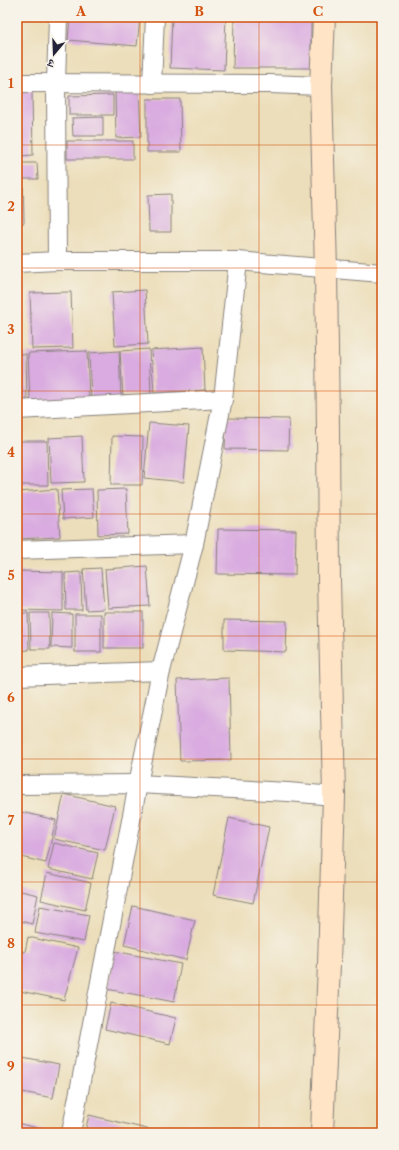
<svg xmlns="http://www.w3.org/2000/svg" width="399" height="1150" viewBox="0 0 399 1150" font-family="'Libre Caslon Text','Noto Serif Devanagari',serif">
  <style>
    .building { fill: #d9abe0 }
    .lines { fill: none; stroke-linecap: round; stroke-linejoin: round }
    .street-casing { stroke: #87807a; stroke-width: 20 }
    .secondary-casing { stroke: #87807a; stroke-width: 24 }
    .street { stroke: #fff; stroke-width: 18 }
    .secondary { stroke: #ffe4c6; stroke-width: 22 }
    .grid { fill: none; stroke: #d45411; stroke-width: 1; stroke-opacity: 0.55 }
    .neatline { fill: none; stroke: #d45411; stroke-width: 1.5 }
    .grid-label { font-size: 13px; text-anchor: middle; font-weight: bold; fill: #d45411 }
  </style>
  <rect width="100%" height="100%" fill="#f7f3e8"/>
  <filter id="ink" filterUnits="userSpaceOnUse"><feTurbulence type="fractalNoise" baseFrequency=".025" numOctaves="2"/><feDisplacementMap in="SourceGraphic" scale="8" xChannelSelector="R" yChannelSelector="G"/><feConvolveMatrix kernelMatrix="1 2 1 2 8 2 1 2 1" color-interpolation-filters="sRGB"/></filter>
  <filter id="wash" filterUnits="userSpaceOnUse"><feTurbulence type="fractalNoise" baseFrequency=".012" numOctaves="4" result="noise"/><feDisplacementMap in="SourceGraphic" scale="16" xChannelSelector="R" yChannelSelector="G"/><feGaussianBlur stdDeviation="0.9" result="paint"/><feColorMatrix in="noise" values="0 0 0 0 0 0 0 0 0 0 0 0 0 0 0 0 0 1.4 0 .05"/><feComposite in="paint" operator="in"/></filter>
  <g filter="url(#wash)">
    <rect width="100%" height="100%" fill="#ecdeba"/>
    <g id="blocks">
      <!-- building -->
      <g class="building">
        <path d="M70 17H140L137 46 68 40Z"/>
        <path d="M172 17H226L224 70 170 68Z"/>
        <path d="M234 17H311V68H233Z"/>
        <path d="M17 91H32L33 155 17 156Z"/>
        <path d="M139 91 141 137 116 138 115 92Z"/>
        <path d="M113 95V115H69V96Z"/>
        <path d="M147 99H180L181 152H147Z"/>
        <path d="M103 117V136H73L72 118Z"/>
        <rect x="67" y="141" width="66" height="18"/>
        <path d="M17 163H37L38 179H23L24 223H17Z"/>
        <path d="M171 194V232H149L148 195Z"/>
        <path d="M145 290 148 344 115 346 112 292Z"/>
        <path d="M71 292 73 348 32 349 30 293Z"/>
        <path d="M203 347 205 390 154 393 151 350Z"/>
        <path d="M149 349 151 394 123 395 120 351Z"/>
        <path d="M87 351 89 399 30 401 28 353Z"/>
        <path d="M119 351 121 398 91 400 89 353Z"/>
        <path d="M17 354H26L27 402H17Z"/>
        <path d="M226 418 289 419 288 450 225 449Z"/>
        <path d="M149 423 189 426 184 482 144 478Z"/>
        <path d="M82 436 84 482 51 483 49 438Z"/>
        <path d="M112 436 143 437 142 485H111Z"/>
        <path d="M17 441H47L48 485H17Z"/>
        <path d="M57 489 60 537 17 539V492Z"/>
        <path d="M92 489 94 517 63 519 61 490Z"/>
        <path d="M126 489 128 534 98 535 97 490Z"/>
        <path d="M218 529 296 530 295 575 217 574Z"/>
        <path d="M147 566 150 606 108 608 105 569Z"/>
        <path d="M101 568 104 609 86 610 83 569Z"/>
        <path d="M17 571 63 572V611L17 610Z"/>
        <path d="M81 572 82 610H66L65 573Z"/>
        <rect x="104" y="612" width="39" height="36"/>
        <path d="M17 613H28L29 650 17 651Z"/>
        <path d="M30 613H49L50 649H31Z"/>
        <path d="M52 613 72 614V648L51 647Z"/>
        <rect x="75" y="614" width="26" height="38"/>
        <path d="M224 620 287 621 286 652 224 650Z"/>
        <path d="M229 678 231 760 180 761 177 680Z"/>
        <path d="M64 794 115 806 105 850 54 839Z"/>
        <path d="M17 811 56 820 46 863 17 856Z"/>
        <path d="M229 818 269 827 253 903 213 895Z"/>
        <path d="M54 843 98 853 92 879 48 869Z"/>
        <path d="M47 873 91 883 85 910 41 900Z"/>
        <path d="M17 890 38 895 32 924 17 920Z"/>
        <path d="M40 906 89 915 84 942 35 933Z"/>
        <path d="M133 906 195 920 186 960 124 945Z"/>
        <path d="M28 937 78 948 64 1000 20 991 17 1004V951L25 952Z"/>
        <path d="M114 951 181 964 174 1002 107 989Z"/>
        <path d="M111 1003 176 1018 170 1044 105 1029Z"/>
        <path d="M17 1057 59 1065 53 1098 17 1091Z"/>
        <path d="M89 1115 151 1130 150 1133H85Z"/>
        <path d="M17 1123 49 1131V1133H17Z"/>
      </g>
    </g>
  </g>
  <g filter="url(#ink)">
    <use href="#blocks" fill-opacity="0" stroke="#87807a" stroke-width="1"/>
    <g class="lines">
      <defs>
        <g id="street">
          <path d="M17 83 270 84 321 86"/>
          <path d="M152 84 155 17"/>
          <path d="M57 261 56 83 58 17"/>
          <path d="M17 263 57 261H238L382 273"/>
          <path d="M17 410 223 399"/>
          <path d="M17 550 194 544"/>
          <path d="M17 676 161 671"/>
          <path d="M17 785 138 784 288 792 334 796"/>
          <path d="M71 1133 138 784 161 671 194 544 223 399 238 261"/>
        </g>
        <path id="secondary" d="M322 1133 329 964 334 796 329 580 328 429 326 269 321 86 324 17"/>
      </defs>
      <!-- street casing -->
      <use href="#street" class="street-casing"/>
      <!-- secondary casing -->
      <use href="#secondary" class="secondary-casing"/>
      <!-- street -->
      <use href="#street" class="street"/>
      <!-- secondary -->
      <use href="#secondary" class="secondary"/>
    </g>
  </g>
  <!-- grid -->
  <path class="grid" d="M140 17V1133M259 17V1133M17 145H382M17 268H382M17 391H382M17 514H382M17 636H382M17 759H382M17 882H382M17 1005H382"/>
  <!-- margin -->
  <rect width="399" height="1150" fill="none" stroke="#f7f3e8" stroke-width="44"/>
  <!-- north arrow -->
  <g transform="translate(54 54) rotate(199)" stroke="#f7f3e8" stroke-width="3" paint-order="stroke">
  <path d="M0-3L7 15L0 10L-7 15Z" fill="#22223b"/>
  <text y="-6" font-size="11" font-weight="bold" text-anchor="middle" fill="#22223b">उ</text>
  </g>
  <rect x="22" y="22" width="355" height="1106" class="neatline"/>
  <g class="grid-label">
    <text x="81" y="16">A</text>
    <text x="199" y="16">B</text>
    <text x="318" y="16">C</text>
    <text x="11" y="88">1</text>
    <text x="11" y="211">2</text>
    <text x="11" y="334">3</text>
    <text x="11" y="457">4</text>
    <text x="11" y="580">5</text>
    <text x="11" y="702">6</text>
    <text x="11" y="825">7</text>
    <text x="11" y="948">8</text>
    <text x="11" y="1071">9</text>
  </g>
</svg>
